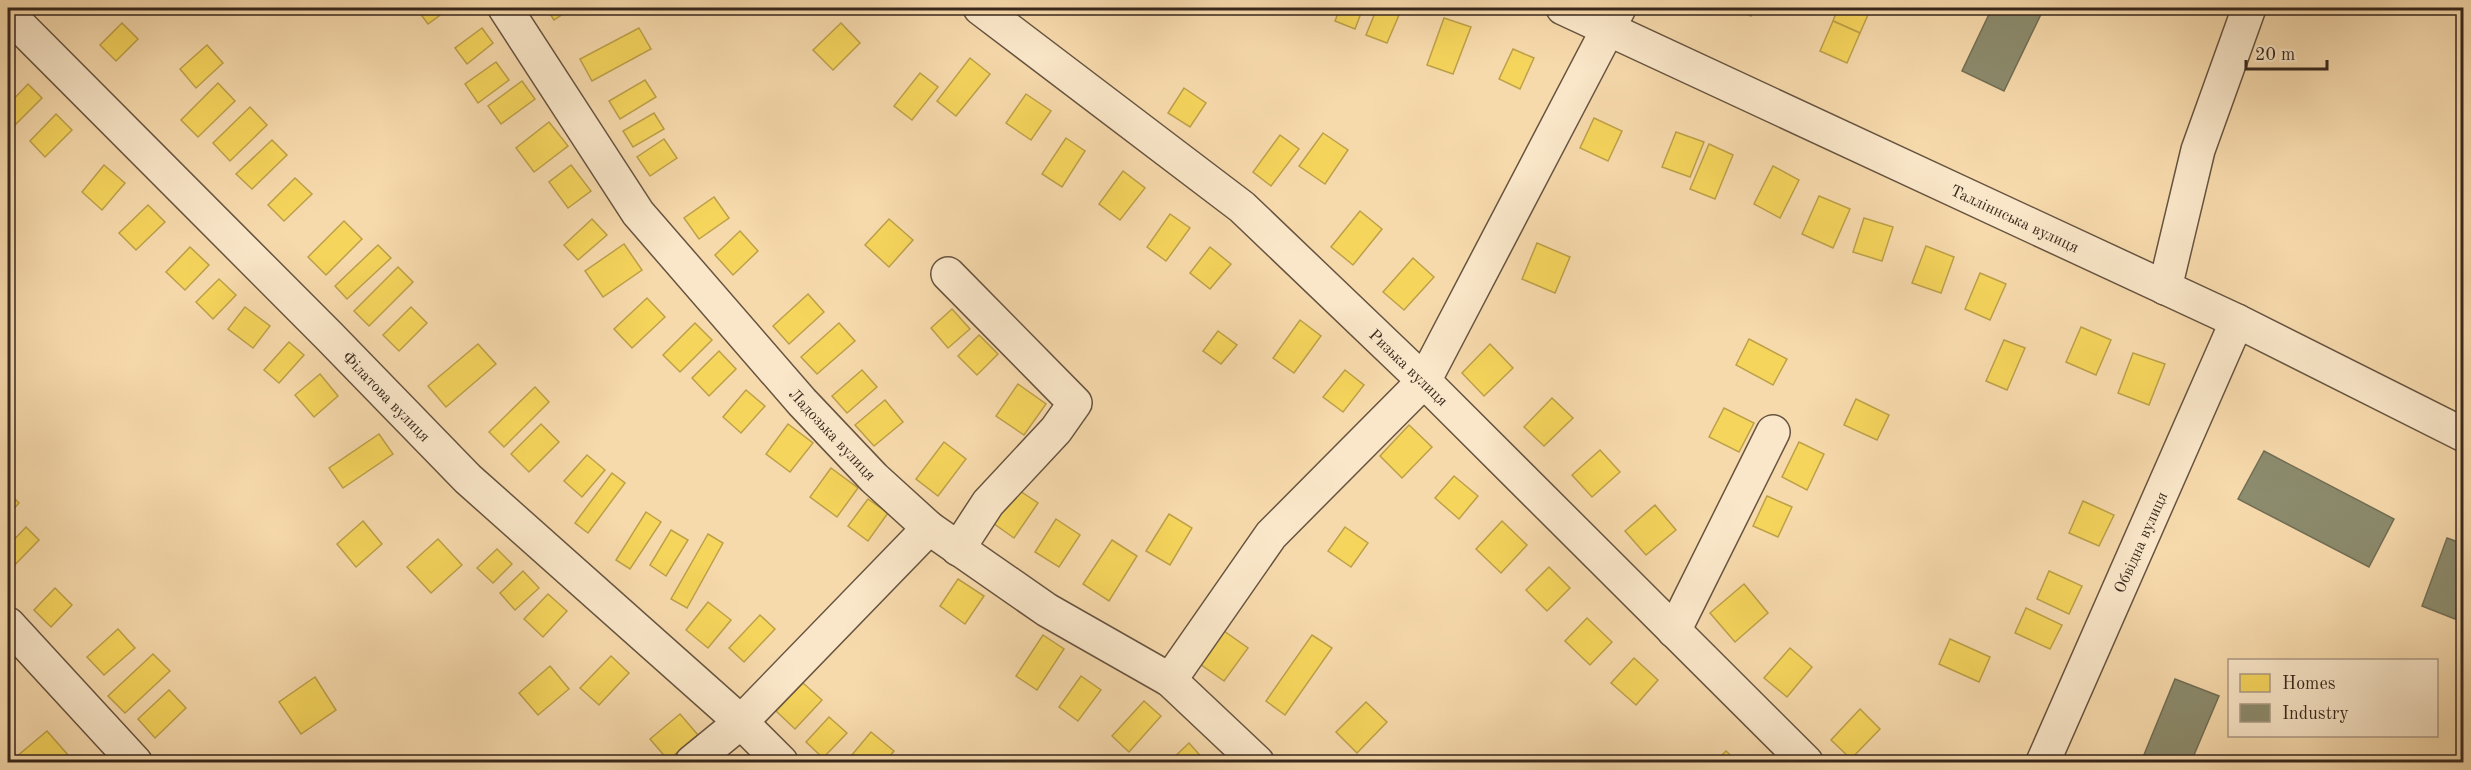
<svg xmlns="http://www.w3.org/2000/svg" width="2471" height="770" viewBox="0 0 2471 770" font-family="'Old Standard TT',serif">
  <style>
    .homes { fill: #f6d55c; stroke: #bda149; stroke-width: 1.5 }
    .industry { fill: #8c8c6e; stroke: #726e55; stroke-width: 1.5 }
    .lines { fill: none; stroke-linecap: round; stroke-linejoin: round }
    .minor-casing { stroke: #675440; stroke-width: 36 }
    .minor { stroke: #fae7c9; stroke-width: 33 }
    .labels { text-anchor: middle; stroke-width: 6; stroke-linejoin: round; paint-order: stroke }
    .street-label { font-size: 16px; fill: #37271c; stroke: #fae7c9 }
  </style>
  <rect width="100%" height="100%" fill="#f7daac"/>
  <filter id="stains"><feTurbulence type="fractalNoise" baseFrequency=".00333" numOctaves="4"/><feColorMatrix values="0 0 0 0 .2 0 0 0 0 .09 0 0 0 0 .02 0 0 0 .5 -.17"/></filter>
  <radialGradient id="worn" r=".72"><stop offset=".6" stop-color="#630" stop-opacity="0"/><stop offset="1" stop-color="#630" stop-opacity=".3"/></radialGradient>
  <!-- homes -->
  <g class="homes">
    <path d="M416 8H450L428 24Z"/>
    <path d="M546 8H572L554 20Z"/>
    <path d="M1340 8H1363L1355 29 1335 21Z"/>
    <path d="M1377 8H1402L1387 43 1366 35Z"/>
    <path d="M1733 8H1755L1751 16Z"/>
    <path d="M1838 8H1871L1860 33 1833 21Z"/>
    <path d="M1444 18 1471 27 1453 74 1427 65Z"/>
    <path d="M1833 21 1860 33 1847 63 1820 51Z"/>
    <path d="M122 23 138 39 116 61 100 45Z"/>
    <path d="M841 23 860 43 833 70 813 50Z"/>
    <path d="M482 28 493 43 467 64 455 48Z"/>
    <path d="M639 28 651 49 592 81 580 59Z"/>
    <path d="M207 45 223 63 196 88 180 69Z"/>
    <path d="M1513 49 1534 58 1520 89 1499 79Z"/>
    <path d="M970 58 990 74 956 116 937 101Z"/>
    <path d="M496 62 509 80 478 103 465 84Z"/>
    <path d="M920 73 938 87 912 120 894 106Z"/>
    <path d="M645 80 656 97 620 119 609 101Z"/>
    <path d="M522 81 535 99 501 124 488 106Z"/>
    <path d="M218 83 235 101 198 137 181 120Z"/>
    <path d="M28 84 42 98 15 125 8 118V105Z"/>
    <path d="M1184 88 1206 103 1190 127 1168 113Z"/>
    <path d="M1026 94 1051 111 1031 140 1006 123Z"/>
    <path d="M250 107 267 125 230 161 213 143Z"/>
    <path d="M654 113 664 129 633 147 623 131Z"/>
    <path d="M56 114 72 130 45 157 30 141Z"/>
    <path d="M1594 118 1622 131 1608 161 1580 148Z"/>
    <path d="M549 122 568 146 534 172 516 148Z"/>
    <path d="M1676 132 1704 142 1690 177 1662 167Z"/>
    <path d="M1323 133 1348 150 1325 184 1299 166Z"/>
    <path d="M1280 135 1299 149 1271 186 1253 172Z"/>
    <path d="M1066 138 1085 151 1062 187 1042 174Z"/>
    <path d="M664 139 677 158 650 176 637 157Z"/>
    <path d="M272 140 287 155 252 189 236 174Z"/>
    <path d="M1709 144 1733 155 1715 199 1690 189Z"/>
    <path d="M104 165 125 183 102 210 82 192Z"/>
    <path d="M571 165 591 191 568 208 549 182Z"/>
    <path d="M1773 166 1799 180 1780 218 1754 204Z"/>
    <path d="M1123 171 1145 188 1120 220 1099 204Z"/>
    <path d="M295 178 312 194 284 221 268 205Z"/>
    <path d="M1819 196 1850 209 1833 248 1802 234Z"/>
    <path d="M714 197 729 218 699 239 684 218Z"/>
    <path d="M148 205 165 222 136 250 119 233Z"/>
    <path d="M1360 211 1382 229 1353 265 1331 247Z"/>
    <path d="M1170 214 1190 228 1166 261 1147 247Z"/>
    <path d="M1864 218 1893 227 1882 261 1853 252Z"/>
    <path d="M592 219 607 235 578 260 564 245Z"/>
    <path d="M889 219 913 240 889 267 865 245Z"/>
    <path d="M344 221 362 239 326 275 308 257Z"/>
    <path d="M740 231 758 251 733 275 715 255Z"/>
    <path d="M1537 243 1570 257 1555 293 1522 279Z"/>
    <path d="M624 244 642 270 603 297 585 271Z"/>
    <path d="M378 245 391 258 347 299 335 286Z"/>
    <path d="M1926 246 1954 257 1941 293 1912 283Z"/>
    <path d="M190 247 209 265 185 290 166 272Z"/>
    <path d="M1210 247 1231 264 1210 289 1190 273Z"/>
    <path d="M1413 258 1434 277 1404 310 1383 292Z"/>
    <path d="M398 267 413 282 369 326 354 311Z"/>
    <path d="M1980 273 2006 284 1990 320 1965 309Z"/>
    <path d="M219 279 236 295 213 319 196 302Z"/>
    <path d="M808 294 824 312 789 344 773 326Z"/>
    <path d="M647 298 665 317 632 348 614 329Z"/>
    <path d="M245 307 270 326 253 348 228 329Z"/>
    <path d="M411 307 427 323 399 351 383 335Z"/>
    <path d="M952 309 970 329 948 348 931 328Z"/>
    <path d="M1300 320 1321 336 1294 373 1273 358Z"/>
    <path d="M695 323 712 340 680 372 663 355Z"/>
    <path d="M839 323 855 341 817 374 801 357Z"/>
    <path d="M2081 327 2111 340 2096 375 2066 362Z"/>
    <path d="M1218 331 1237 345 1221 364 1203 351Z"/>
    <path d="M979 335 998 354 977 375 958 356Z"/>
    <path d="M1749 339 1787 359 1773 385 1736 365Z"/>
    <path d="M2004 340 2025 348 2007 390 1986 381Z"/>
    <path d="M289 342 304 355 279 383 264 370Z"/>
    <path d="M478 344 496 364 446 407 428 386Z"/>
    <path d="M1490 344 1513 368 1484 396 1462 373Z"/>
    <path d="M719 351 736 369 709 396 692 378Z"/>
    <path d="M2133 353 2165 364 2149 405 2118 393Z"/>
    <path d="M862 370 877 387 847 413 832 396Z"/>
    <path d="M1345 370 1364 385 1343 412 1323 397Z"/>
    <path d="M320 374 338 396 314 417 295 395Z"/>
    <path d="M1018 384 1046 404 1024 435 996 416Z"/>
    <path d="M535 387 549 402 504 447 489 432Z"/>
    <path d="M746 390 765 406 741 433 723 417Z"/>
    <path d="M1552 398 1573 418 1544 446 1524 427Z"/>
    <path d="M1856 399 1889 415 1877 440 1844 425Z"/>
    <path d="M885 400 903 422 874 446 855 425Z"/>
    <path d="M1724 408 1754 423 1739 452 1709 437Z"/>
    <path d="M541 424 559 442 529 472 511 454Z"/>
    <path d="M788 424 813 443 790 472 766 454Z"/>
    <path d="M1409 425 1432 447 1402 478 1380 456Z"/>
    <path d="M379 434 393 454 343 488 329 468Z"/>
    <path d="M944 442 966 459 938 496 916 479Z"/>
    <path d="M1799 442 1824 454 1807 490 1782 477Z"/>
    <path d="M1600 450 1620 472 1592 497 1572 475Z"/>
    <path d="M587 455 605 470 582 497 564 481Z"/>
    <path d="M831 468 858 488 837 517 810 497Z"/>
    <path d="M612 473 625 483 588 533 575 523Z"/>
    <path d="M1454 476 1478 496 1459 519 1435 498Z"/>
    <path d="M1017 489 1038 503 1014 538 993 523Z"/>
    <path d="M8 492 19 503 8 515Z"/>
    <path d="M1767 496 1792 507 1778 537 1753 526Z"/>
    <path d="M868 499 888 513 868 541 848 526Z"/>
    <path d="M2083 501 2114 515 2099 546 2069 533Z"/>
    <path d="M1655 505 1676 530 1646 555 1625 531Z"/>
    <path d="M646 512 661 522 630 569 616 560Z"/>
    <path d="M1169 514 1192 528 1170 565 1146 551Z"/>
    <path d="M1056 519 1080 535 1059 567 1035 552Z"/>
    <path d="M363 521 382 544 356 567 337 544Z"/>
    <path d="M1502 521 1527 545 1501 573 1476 549Z"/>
    <path d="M26 527 39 540 8 572V546Z"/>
    <path d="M1345 527 1368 543 1351 567 1328 551Z"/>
    <path d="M671 530 688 540 666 576 650 565Z"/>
    <path d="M708 534 723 543 687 608 671 599Z"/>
    <path d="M438 539 462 565 431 593 407 567Z"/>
    <path d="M1112 540 1137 556 1109 601 1083 584Z"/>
    <path d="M497 549 512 564 493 583 477 568Z"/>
    <path d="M1549 567 1570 588 1547 611 1526 590Z"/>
    <path d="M523 571 539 588 515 610 500 593Z"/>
    <path d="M2049 571 2082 586 2069 614 2037 599Z"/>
    <path d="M958 579 984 596 965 624 940 606Z"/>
    <path d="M1744 584 1768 613 1735 642 1710 613Z"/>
    <path d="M55 588 72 605 51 627 34 610Z"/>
    <path d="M548 594 567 611 543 637 524 619Z"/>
    <path d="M708 602 731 620 708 648 686 630Z"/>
    <path d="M2026 608 2062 625 2050 649 2015 633Z"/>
    <path d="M760 615 775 629 744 662 729 648Z"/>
    <path d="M1587 618 1612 642 1590 665 1565 641Z"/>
    <path d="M118 629 135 648 104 675 87 657Z"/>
    <path d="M1224 631 1248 648 1224 681 1200 664Z"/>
    <path d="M1043 635 1064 649 1037 690 1016 676Z"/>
    <path d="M1312 635 1332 648 1285 715 1266 701Z"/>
    <path d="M1950 639 1990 657 1979 682 1939 664Z"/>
    <path d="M1790 648 1812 667 1787 697 1764 678Z"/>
    <path d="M153 654 170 671 125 713 108 696Z"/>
    <path d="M611 656 629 673 599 705 580 688Z"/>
    <path d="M1634 658 1658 680 1636 705 1611 683Z"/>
    <path d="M550 666 569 689 538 715 519 693Z"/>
    <path d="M1081 676 1101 690 1078 721 1059 707Z"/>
    <path d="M315 677 336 710 301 734 279 702Z"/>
    <path d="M803 683 822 700 795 729 776 711Z"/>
    <path d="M169 690 186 708 155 738 138 719Z"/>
    <path d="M8 691 14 698 8 703Z"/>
    <path d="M1144 701 1161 716 1129 752 1112 736Z"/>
    <path d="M1366 702 1387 722 1357 753 1336 732Z"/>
    <path d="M1860 709 1880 729 1851 759 1831 740Z"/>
    <path d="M680 714 698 735 668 760 650 739Z"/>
    <path d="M829 717 847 733 823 758 806 742Z"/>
    <path d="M47 731 68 755 59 762H21L16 757Z"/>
    <path d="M871 732 894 751 885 762H846Z"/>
    <path d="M1189 743 1206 762H1169Z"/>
    <path d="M1726 751 1738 762H1715Z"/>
  </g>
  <!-- industry -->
  <g class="industry">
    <path d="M1992 8H2044L2004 91 1962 71Z"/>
    <path d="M2264 451 2394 519 2369 567 2238 499Z"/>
    <path d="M2447 538 2464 544V597L2455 619 2422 606Z"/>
    <path d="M2175 679 2219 696 2191 762H2141Z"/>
  </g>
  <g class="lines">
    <defs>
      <g id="minor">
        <path d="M505 8 638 213 802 402 874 478 929 528 1047 610 1170 680 1257 762"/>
        <path d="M980 8 1242 207 1424 381 1806 762"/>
        <path d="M1563 8 2237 321 2464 435"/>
        <path d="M8 14 329 336 468 479 741 722 781 762"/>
        <path d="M948 274 1075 403 1056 430 988 503 958 549"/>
        <path d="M2165 288 2198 150 2249 8"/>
        <path d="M8 624 135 762"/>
        <path d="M1674 631 1773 432"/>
        <path d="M1170 680 1271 535 1424 381 1619 8"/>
        <path d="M692 762 741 722 929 528"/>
        <path d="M2043 762 2237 321"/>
      </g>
    </defs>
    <!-- minor casing -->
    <use href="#minor" class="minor-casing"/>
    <!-- minor -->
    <use href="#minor" class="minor"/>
  </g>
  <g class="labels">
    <!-- street labels -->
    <g class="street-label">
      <text transform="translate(2015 218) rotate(25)" y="6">Талліннська вулиця</text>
      <text transform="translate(1409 367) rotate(44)" y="6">Ризька вулиця</text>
      <text transform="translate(387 396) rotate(46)" y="6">Філатова вулиця</text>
      <text transform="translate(833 434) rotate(47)" y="6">Ладозька вулиця</text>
      <text transform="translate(2140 542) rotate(-66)" y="6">Обвідна вулиця</text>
    </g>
  </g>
  <!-- margin -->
  <rect width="2471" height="770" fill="none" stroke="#f7daac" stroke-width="30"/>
  <rect x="9" y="9" width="2453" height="752" fill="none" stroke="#37271c" stroke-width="3"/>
  <rect x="15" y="15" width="2441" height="740" fill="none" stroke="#37271c" stroke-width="1.5"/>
  <!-- legend -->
  <rect x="2228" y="659" width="210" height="78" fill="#fae7c9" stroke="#ac9a84" stroke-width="1.5"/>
  <rect x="2240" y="674" width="30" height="18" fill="#f6d55c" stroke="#ac9a84" stroke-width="1.5"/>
  <text x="2282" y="689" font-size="18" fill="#37271c">Homes</text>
  <rect x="2240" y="704" width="30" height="18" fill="#8c8c6e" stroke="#ac9a84" stroke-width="1.5"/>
  <text x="2282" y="719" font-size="18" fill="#37271c">Industry</text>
  <!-- scale -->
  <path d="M2246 60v9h81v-9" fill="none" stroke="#37271c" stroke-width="3"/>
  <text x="2255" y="60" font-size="18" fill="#37271c" stroke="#fae7c9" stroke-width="4.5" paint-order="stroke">20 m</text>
  <rect width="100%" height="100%" filter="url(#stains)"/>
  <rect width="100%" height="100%" fill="url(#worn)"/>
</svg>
